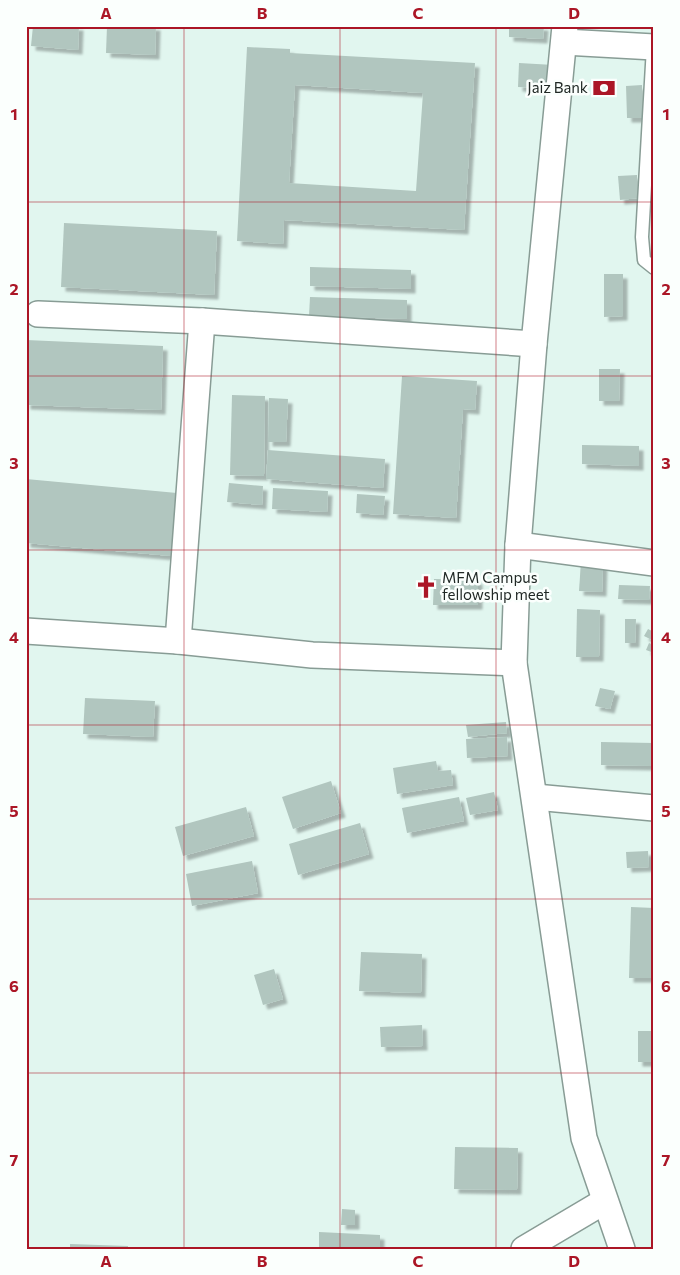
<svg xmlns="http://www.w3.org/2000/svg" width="680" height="1275" viewBox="0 0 680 1275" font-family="Commissioner,sans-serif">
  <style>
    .building { fill: #b1c6bf; fill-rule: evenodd; filter: url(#shadow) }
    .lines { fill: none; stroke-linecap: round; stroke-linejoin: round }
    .lane-casing { stroke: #889c95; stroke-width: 15 }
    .street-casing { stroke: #889c95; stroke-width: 28 }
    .lane { stroke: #fff; stroke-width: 12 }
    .street { stroke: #fff; stroke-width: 25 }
    .grid { fill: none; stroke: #ab1626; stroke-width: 1; stroke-opacity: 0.55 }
    .labels { text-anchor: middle; stroke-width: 5; stroke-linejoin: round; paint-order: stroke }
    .poi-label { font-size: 15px; fill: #202825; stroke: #fbfffd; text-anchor: end }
    .neatline { fill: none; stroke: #ab1626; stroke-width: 2 }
    .grid-label { font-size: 16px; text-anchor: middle; font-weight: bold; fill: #ab1626 }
  </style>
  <defs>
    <filter id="shadow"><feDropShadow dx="4.5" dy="4.5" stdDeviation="1" flood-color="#0004"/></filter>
  </defs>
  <rect width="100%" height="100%" fill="#e1f6ef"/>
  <!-- building -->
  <g class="building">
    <path d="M33 26H79L78 50 31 46Z"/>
    <path d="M107 26H156L155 55 106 53Z"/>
    <path d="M509 26H544L543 39 509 37Z"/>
    <path d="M247 47 290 49V53L475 63 464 230 284 220 283 244 237 241ZM295 85 423 93 416 191 289 183Z"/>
    <path d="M519 63 554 65V89L518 87Z"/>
    <path d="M642 85 643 118H627L626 86Z"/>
    <path d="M637 175 638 198 620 200 618 176Z"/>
    <path d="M64 223 217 231 214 295 61 287Z"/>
    <path d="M310 267 411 270V289L310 286Z"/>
    <path d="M604 274H623V316L604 317Z"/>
    <path d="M310 297 407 300V319L309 316Z"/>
    <path d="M26 340 163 346 161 410 26 405Z"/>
    <path d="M599 369H620L619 401H599Z"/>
    <path d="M402 376 477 381 475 410 463 409 456 518 393 514Z"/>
    <path d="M232 395 265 396 264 476 230 475Z"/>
    <path d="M269 398 288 399 286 442H268Z"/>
    <path d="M582 445 639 446V466L582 464Z"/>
    <path d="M268 450 385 459 383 488 266 479Z"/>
    <path d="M26 479 177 493 171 556 26 543Z"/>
    <path d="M229 483 263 486 262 505 227 502Z"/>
    <path d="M273 488 328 491 327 512 272 509Z"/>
    <path d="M357 494 385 496 383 515 356 513Z"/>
    <path d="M581 561 603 562 602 592 579 591Z"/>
    <path d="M434 579 478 580V605H433Z"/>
    <path d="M619 585 650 586 649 600 618 599Z"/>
    <path d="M577 609 600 610 599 657H576Z"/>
    <path d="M625 619H636L635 643H625Z"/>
    <path d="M648 629 654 632V641L644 636Z"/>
    <path d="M649 643 654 645V653L646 650Z"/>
    <path d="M600 688 615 691 610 709 595 706Z"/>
    <path d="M85 698 155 701 153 737 83 734Z"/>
    <path d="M506 722 507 733 468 737 466 725Z"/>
    <path d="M507 737 508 756 467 758 466 739Z"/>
    <path d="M601 742 654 743V766L601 765Z"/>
    <path d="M436 761 438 771 451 770 453 785 397 794 393 768Z"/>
    <path d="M331 781 341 813 293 829 282 797Z"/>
    <path d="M494 792 498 810 470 815 466 798Z"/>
    <path d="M459 797 464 821 407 833 402 808Z"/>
    <path d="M246 807 254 836 183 856 175 827Z"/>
    <path d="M360 823 369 854 298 875 289 844Z"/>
    <path d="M648 851 649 867 627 868 626 852Z"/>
    <path d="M252 861 258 893 192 906 186 874Z"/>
    <path d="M631 907 654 908V978H629Z"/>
    <path d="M361 952 422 954 421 993 359 991Z"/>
    <path d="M274 969 283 999 263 1005 254 975Z"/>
    <path d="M422 1025 423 1046 381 1047 380 1027Z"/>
    <rect x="638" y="1031" width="16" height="31"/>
    <path d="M455 1147 518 1148 517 1190 454 1189Z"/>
    <path d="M342 1209 355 1210V1225H341Z"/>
    <path d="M319 1232 380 1235V1249H319Z"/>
    <path d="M70 1244 128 1246V1249H70Z"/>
  </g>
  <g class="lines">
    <defs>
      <path id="lane" d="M653 47 642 237 644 260 654 268"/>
      <g id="street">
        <path d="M565 26 534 344 518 545 514 663 584 1138 622 1249"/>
        <path d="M564 42 654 47"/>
        <path d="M38 314 202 321 534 344"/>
        <path d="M518 545 654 563"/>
        <path d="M26 631 178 641 312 655 514 663"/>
        <path d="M178 641 202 321"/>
        <path d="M535 797 654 808"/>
        <path d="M524 1249 605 1201"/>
      </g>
    </defs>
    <!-- lane casing -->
    <use href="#lane" class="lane-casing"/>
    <!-- street casing -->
    <use href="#street" class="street-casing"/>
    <!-- lane -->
    <use href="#lane" class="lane"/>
    <!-- street -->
    <use href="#street" class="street"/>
  </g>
  <!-- grid -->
  <path class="grid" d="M184 26V1249M340 26V1249M496 26V1249M26 202H654M26 376H654M26 550H654M26 725H654M26 899H654M26 1073H654"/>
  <!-- icons -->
  <defs>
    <symbol id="bank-bare" viewBox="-9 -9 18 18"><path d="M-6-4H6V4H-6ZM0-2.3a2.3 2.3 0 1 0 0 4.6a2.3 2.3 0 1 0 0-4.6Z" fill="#ab1626" stroke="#fbfffd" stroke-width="2.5" paint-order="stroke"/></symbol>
    <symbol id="church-bare" viewBox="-9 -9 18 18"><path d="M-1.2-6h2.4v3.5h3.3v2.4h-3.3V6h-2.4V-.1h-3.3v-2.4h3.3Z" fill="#ab1626" stroke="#fbfffd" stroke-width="2.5" paint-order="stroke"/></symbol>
  </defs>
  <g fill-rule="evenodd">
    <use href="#bank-bare" x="588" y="72" width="32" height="32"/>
    <use href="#church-bare" x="410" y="571" width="32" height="32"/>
  </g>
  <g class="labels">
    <!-- poi labels -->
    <g class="poi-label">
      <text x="588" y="93">Jaiz Bank</text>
      <text x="442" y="583" text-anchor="start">MFM Campus<tspan x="442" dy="17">fellowship meet</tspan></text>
    </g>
  </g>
  <!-- border -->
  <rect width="680" height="1275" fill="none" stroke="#fbfffd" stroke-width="55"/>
  <rect x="28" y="28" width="624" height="1220" class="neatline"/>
  <g class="grid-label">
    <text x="106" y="19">A</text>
    <text x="262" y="19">B</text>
    <text x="418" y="19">C</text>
    <text x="574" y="19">D</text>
    <text x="14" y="120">1</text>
    <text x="666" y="120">1</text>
    <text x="14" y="295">2</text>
    <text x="666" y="295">2</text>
    <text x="14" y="469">3</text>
    <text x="666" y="469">3</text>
    <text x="14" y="643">4</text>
    <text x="666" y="643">4</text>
    <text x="14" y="817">5</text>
    <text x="666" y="817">5</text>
    <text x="14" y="992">6</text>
    <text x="666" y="992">6</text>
    <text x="14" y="1166">7</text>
    <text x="666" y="1166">7</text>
    <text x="106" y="1267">A</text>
    <text x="262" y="1267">B</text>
    <text x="418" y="1267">C</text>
    <text x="574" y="1267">D</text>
  </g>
</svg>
